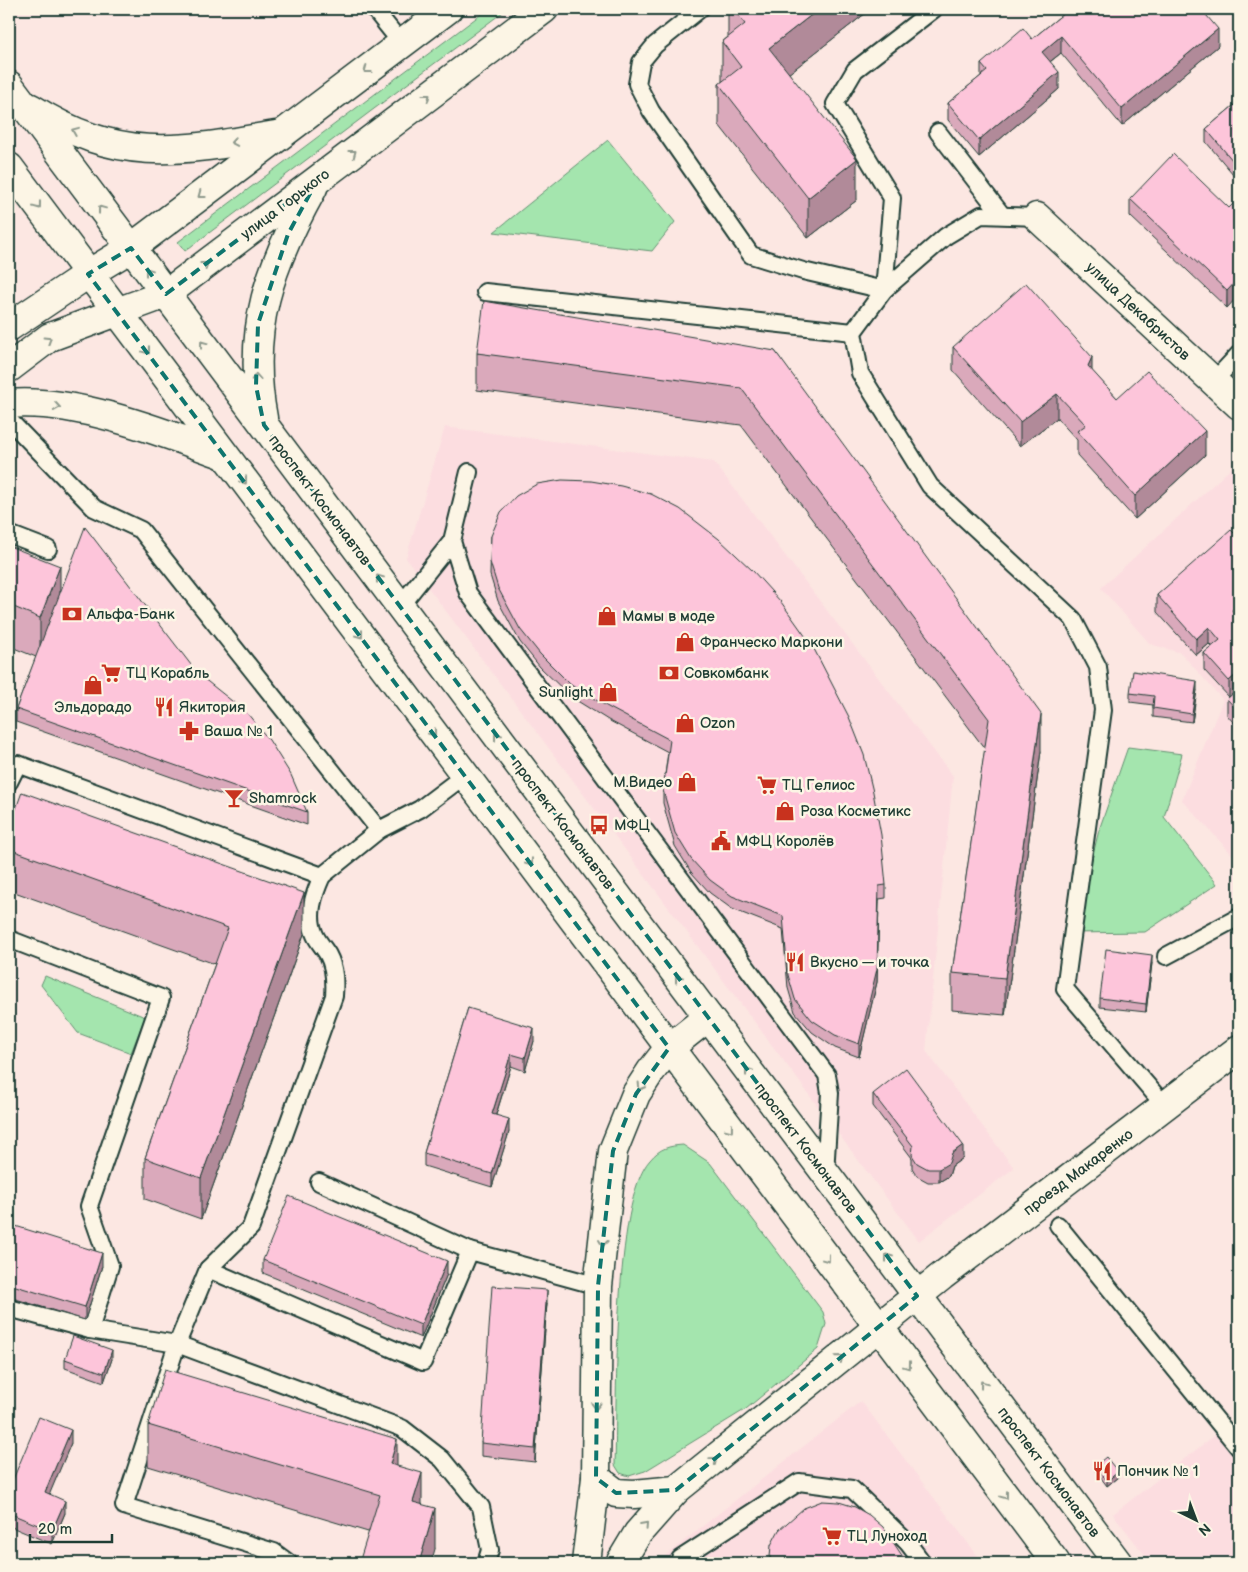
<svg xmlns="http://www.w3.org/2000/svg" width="1248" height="1572" viewBox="0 0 1248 1572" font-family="'Balsamiq Sans',sans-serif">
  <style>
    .built { fill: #fcdde0 }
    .green { fill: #a4e5ae; stroke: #629171 }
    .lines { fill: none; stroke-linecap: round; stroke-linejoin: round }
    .lane-casing { stroke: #1f3d34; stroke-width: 20 }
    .street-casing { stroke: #1f3d34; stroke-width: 31 }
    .secondary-casing { stroke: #1f3d34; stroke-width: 31 }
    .lane { stroke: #fcf5e5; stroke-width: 16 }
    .street { stroke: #fcf5e5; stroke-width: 28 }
    .secondary { stroke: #fcf5e5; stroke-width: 28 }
    .wall { fill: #daa9bb; stroke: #1f3d34 }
    .shaded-wall { fill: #b18a99; stroke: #1f3d34 }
    .building { fill: #fdc5da; stroke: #1f3d34 }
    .oneway { stroke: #8e998c }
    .marked { fill: none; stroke: #0f766e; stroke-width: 4; stroke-dasharray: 10 6; stroke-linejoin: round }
    .labels { text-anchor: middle; stroke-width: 5; stroke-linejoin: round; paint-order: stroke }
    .street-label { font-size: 15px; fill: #1f3d34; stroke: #fcf5e5 }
    .poi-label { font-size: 15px; fill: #1f3d34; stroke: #fcf5e5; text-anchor: start }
  </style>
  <rect width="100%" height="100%" fill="#fce7e2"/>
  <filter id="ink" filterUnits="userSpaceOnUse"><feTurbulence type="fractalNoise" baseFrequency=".02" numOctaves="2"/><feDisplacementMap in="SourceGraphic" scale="10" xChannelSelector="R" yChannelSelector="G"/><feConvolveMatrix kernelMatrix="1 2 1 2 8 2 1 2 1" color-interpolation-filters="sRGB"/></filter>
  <g filter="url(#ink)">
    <!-- built -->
    <g class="built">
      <path d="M445 427 714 462 953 776 926 1051 1014 1168 919 1241 406 558Z"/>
      <path d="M1239 461V862L1182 800 1223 700 1181 653 1150 644 1101 588Z"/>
      <path d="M861 1401 983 1563H656Z"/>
      <path d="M1223 1429 1239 1450V1563H1151L1113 1514Z"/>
    </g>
    <!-- green -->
    <g class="green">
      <path d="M488 9H507L185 251 178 242Z"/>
      <path d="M608 140 675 222 652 251 494 232Z"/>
      <path d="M1128 747 1182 754 1164 817 1217 884 1145 932 1074 933 1099 830Z"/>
      <path d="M45 976 145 1017 131 1053 78 1033 41 985Z"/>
      <path d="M683 1145 710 1163 823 1312 826 1324 818 1349 746 1409 645 1471 629 1476 620 1473 615 1465C617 1405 613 1200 650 1160 660 1148 669 1146 683 1145Z"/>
    </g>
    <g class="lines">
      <defs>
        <g id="lane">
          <path d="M374 9 402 44"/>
          <path d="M700 9 655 45 641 62 637 84 651 111 751 255 803 271 884 290 892 198 835 104 855 70 934 9"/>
          <path d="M938 132 1002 215"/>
          <path d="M1037 217 981 215 946 236 884 290 853 332 860 373 930 486 1073 619 1098 667 1103 710 1065 989 1165 1106"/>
          <path d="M485 292 853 332"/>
          <path d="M1214 381 1239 354"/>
          <path d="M9 420 94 508 141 530 379 830"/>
          <path d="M469 472 452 541 468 593 827 1075 830 1093 825 1173"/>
          <path d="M9 534 48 549"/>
          <path d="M400 606 452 541"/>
          <path d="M9 782 18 764 322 876 379 830 420 809 465 775"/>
          <path d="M322 876C314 894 306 916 315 935 318 942 324 948 328 955 335 968 335 982 334 996L251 1227 208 1269 177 1344 402 1428 442 1459 481 1507 490 1550 486 1563"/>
          <path d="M9 939 161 998 89 1206 110 1266 90 1330"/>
          <path d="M1166 956 1239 917"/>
          <path d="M319 1182 470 1251"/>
          <path d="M1058 1225 1239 1448"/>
          <path d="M208 1269 423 1362 470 1251 598 1286"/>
          <path d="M9 1308 90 1330 177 1344 124 1506 274 1552 289 1563"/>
          <path d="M678 1563 680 1559 799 1482 852 1489 907 1542 923 1563"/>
        </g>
        <g id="street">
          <path d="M1037 217 1239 405"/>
          <path d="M9 327 88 274"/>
          <path d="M9 368 50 337 117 312"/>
          <path d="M9 404C75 398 162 432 224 455"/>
        </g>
        <g id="secondary">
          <path d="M9 85 1118 1563"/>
          <path d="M31 108C120 164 178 152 276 135"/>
          <path d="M9 167 1056 1563"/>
          <path d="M88 274 131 248 448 9"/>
          <path d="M117 312 166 294 544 9"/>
          <path d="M263 418C246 329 270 265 313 188"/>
          <path d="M596 1478 616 1493 634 1494 676 1490"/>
          <path d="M586 1563 596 1478 598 1286 613 1151 636 1094 651 1071 669 1048 708 1017"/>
          <path d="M620 1563 638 1533 676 1490 942 1276 1239 1049"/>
        </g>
      </defs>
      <!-- lane casing -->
      <use href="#lane" class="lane-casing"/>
      <!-- street casing -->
      <use href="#street" class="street-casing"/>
      <!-- secondary casing -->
      <use href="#secondary" class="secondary-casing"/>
      <!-- lane -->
      <use href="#lane" class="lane"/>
      <!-- street -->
      <use href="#street" class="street"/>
      <!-- secondary -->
      <use href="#secondary" class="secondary"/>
    </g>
    <!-- wall -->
    <g class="wall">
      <path d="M728 9H871L789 73 857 200 808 238 719 125V84L722 82V42L728 37Z"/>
      <path d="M1069 9 1218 46 1122 126 1061 53 1050 62 1059 89 979 157 948 120V103L981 76V64L1032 39Z"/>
      <path d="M1239 101V181L1206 142V129Z"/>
      <path d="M1130 199 1229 208 1227 308 1130 216Z"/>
      <path d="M953 347 1092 371 1117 398 1205 455 1135 519 1077 455V440L1057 418 1020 446 953 370Z"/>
      <path d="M775 351 1041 751 1005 1015 952 1010V973L985 749 741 425 477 390V353Z"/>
      <path d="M491 536 886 885V898L879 899 877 982 859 1057 835 1048 812 1032 795 1012 788 988 783 929 732 909 710 893 691 872 675 846 663 803V790L668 752 608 720 571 697 540 667 520 642 498 601 490 575Z"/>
      <path d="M1239 538V729L1227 715V699L1229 697 1204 670V653L1212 647 1209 644 1196 655 1157 612V595Z"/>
      <path d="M9 546 60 594 198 674 307 812V825L16 722V709L36 657 9 646Z"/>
      <path d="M1197 690 1192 722 1153 717V705L1130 702V693Z"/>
      <path d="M9 828 304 934 201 1219 145 1199V1158L215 964 9 890Z"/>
      <path d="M1152 963 1146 1012 1100 1007V998Z"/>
      <path d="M468 1008 534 1041 525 1071 511 1066 496 1115 509 1132 492 1187 424 1166V1153Z"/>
      <path d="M873 1094 963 1158 952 1166 949 1176 939 1182H928L917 1176 912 1168V1158L873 1106Z"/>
      <path d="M9 1224 102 1266 85 1320 9 1297Z"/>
      <path d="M263 1260 447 1274 421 1338 263 1273Z"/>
      <path d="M547 1303 535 1462 481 1456V1443Z"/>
      <path d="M65 1359H112L104 1382 65 1368Z"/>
      <path d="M148 1425 397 1466 422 1504 435 1549 368 1532 148 1466Z"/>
      <path d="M71 1443 49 1494 65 1513 52 1544 9 1526V1489Z"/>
      <path d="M1095 1466 1118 1477 1107 1486 1095 1470Z"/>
    </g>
    <!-- shaded-wall -->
    <g class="shaded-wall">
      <path d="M819 9H871L769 89V48Z"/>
      <path d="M1218 29V46L1122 126V109Z"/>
      <path d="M1061 36V53L1042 68V52Z"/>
      <path d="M1059 72V89L979 157V140Z"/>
      <path d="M857 159V200L808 238V198Z"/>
      <path d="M1239 278V295L1227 308V291Z"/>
      <path d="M1092 357V381L1088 366Z"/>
      <path d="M1057 394V418L1020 446V422Z"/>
      <path d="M1205 431V455L1135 519V496Z"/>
      <path d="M60 566V607L40 659V618Z"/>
      <path d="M1239 604V621L1232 610Z"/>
      <path d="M1209 627V644L1196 655V639Z"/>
      <path d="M1239 672V689L1229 697V681Z"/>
      <path d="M1197 681V690L1192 722V714Z"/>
      <path d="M1041 714V751L1005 1015V978Z"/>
      <path d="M304 893V934L201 1219V1178Z"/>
      <path d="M879 899 877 982 859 1057V1044Z"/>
      <path d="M1152 955V963L1146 1012V1004Z"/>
      <path d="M534 1028V1041L525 1071V1058Z"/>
      <path d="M511 1054V1066L492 1127V1114Z"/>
      <path d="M509 1119V1132L492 1187V1174Z"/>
      <path d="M963 1145V1158L952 1166 949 1176 939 1182V1169L952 1153Z"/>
      <path d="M102 1253V1266L85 1320V1307Z"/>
      <path d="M447 1261V1274L421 1338V1325Z"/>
      <path d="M547 1290V1303L535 1462V1449Z"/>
      <path d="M112 1350V1359L104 1382V1373Z"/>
      <path d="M71 1430V1443L45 1505V1492Z"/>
      <path d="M397 1439V1480L390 1464Z"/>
      <path d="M1118 1472V1477L1107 1486V1481Z"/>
      <path d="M422 1473V1514L413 1502Z"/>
      <path d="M65 1501V1513L52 1544V1531Z"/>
      <path d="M435 1508V1549L431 1563H419Z"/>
    </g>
    <!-- building -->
    <g class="building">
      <path d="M733 9H819L769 48 857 159 808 198 719 84 741 67 722 42 745 24Z"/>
      <path d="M1069 9H1201L1218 29 1122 109 1061 36 1042 52 1059 72 979 140 948 103 987 71 981 64 1023 28 1032 39Z"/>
      <path d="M1239 101V168L1206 129Z"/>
      <path d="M1173 154 1229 208 1239 198V278L1227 291 1130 199Z"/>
      <path d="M1026 283 1092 357 1088 366 1117 398 1147 371 1205 431 1135 496 1077 431 1086 425 1057 394 1020 422 953 347Z"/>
      <path d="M484 301 775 351 1041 714 1005 978 952 973 989 719 741 388 477 353Z"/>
      <path d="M562 480 591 481 621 486 651 494 680 509 719 539 753 571 781 602 813 647 849 717 864 755 873 792 881 835 886 885 879 886 877 969 859 1044 835 1035 812 1020 795 999 788 975 783 916 732 896 710 880 691 859 675 833 663 790 670 740 608 707 571 685 540 654 520 629 498 588 490 562 491 536 501 512 516 496 537 484Z"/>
      <path d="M85 527 198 674 247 713 269 740 291 775 307 812 16 709Z"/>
      <path d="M1231 530 1239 538V604L1232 610 1239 619V672L1229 681 1204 653 1220 640 1209 627 1196 639 1157 595Z"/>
      <path d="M9 546 60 566 40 618 9 605Z"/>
      <path d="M1133 671 1197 681 1192 714 1153 708 1154 696 1130 693Z"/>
      <path d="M1239 688V712L1227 699Z"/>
      <path d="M22 792 304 893 201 1178 145 1158 228 928 9 849V828Z"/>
      <path d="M1106 949 1152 955 1146 1004 1100 998Z"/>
      <path d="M468 1008 534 1028 525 1058 511 1054 492 1114 509 1119 492 1174 424 1153Z"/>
      <path d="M906 1068 963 1145 952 1153 949 1163 939 1169H928L917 1163 912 1155 913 1146 873 1094Z"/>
      <path d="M289 1196 447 1261 421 1325 263 1260Z"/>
      <path d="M9 1224 102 1253 85 1307 9 1284Z"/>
      <path d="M492 1286 547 1290 535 1449 481 1443Z"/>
      <path d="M73 1336 112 1350 104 1373 65 1359Z"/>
      <path d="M165 1369 397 1439 390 1464 422 1473 413 1502 435 1508 419 1563H359L380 1495 148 1425Z"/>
      <path d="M39 1417 71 1430 45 1492 65 1501 52 1531 9 1513V1489Z"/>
      <path d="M1106 1457 1118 1472 1107 1481 1095 1466Z"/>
      <path d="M822 1501 839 1502 855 1507 869 1515 883 1527 907 1563H772L770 1557 771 1545 779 1530 804 1508Z"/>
    </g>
    <!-- one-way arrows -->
    <defs><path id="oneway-chevron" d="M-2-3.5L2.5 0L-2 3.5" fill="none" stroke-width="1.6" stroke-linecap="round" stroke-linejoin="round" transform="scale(1.25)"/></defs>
    <g class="oneway">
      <use href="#oneway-chevron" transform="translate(367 70) rotate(143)"/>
      <use href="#oneway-chevron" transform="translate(427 97) rotate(-37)"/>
      <use href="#oneway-chevron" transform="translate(75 131) rotate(-158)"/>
      <use href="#oneway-chevron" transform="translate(234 142) rotate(170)"/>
      <use href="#oneway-chevron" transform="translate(353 153) rotate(-37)"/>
      <use href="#oneway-chevron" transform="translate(201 195) rotate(143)"/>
      <use href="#oneway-chevron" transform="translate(38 206) rotate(53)"/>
      <use href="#oneway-chevron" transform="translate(101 209) rotate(-127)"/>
      <use href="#oneway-chevron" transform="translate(205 265) rotate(-37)"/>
      <use href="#oneway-chevron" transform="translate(148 271) rotate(-127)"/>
      <use href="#oneway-chevron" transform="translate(48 340) rotate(-32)"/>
      <use href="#oneway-chevron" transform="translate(203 344) rotate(-127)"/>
      <use href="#oneway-chevron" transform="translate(147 351) rotate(53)"/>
      <use href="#oneway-chevron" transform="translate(256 377) rotate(-93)"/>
      <use href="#oneway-chevron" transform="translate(57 407) rotate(9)"/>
      <use href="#oneway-chevron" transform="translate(244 481) rotate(53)"/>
      <use href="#oneway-chevron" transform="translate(379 578) rotate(-127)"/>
      <use href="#oneway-chevron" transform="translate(360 635) rotate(53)"/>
      <use href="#oneway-chevron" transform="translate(433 733) rotate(53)"/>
      <use href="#oneway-chevron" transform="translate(497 736) rotate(-127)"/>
      <use href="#oneway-chevron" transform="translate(530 863) rotate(53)"/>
      <use href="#oneway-chevron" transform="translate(678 978) rotate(-127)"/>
      <use href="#oneway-chevron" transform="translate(748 1071) rotate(-127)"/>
      <use href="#oneway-chevron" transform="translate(641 1087) rotate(122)"/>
      <use href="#oneway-chevron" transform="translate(730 1129) rotate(53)"/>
      <use href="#oneway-chevron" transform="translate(603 1243) rotate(97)"/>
      <use href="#oneway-chevron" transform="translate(888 1257) rotate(-127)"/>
      <use href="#oneway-chevron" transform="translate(827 1259) rotate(53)"/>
      <use href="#oneway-chevron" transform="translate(840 1358) rotate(-39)"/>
      <use href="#oneway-chevron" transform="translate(908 1366) rotate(53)"/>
      <use href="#oneway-chevron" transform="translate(983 1384) rotate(-127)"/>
      <use href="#oneway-chevron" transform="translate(596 1406) rotate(91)"/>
      <use href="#oneway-chevron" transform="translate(714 1460) rotate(-39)"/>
      <use href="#oneway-chevron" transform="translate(1005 1496) rotate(53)"/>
      <use href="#oneway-chevron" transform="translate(645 1525) rotate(-48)"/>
    </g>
  </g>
  <!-- marked area -->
  <path class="marked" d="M318 179 288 234 258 324 256 386 264 425 917 1296 676 1490 616 1493 596 1478 598 1286 613 1151 636 1094 669 1048 88 274 131 248 166 294Z"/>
  <!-- icons -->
  <defs>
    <symbol id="bank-bare" viewBox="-9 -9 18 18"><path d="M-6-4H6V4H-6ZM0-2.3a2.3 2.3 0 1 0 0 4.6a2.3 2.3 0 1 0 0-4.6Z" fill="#c8321e" stroke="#fcf5e5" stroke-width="2.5" paint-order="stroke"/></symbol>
    <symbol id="shop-bare" viewBox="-9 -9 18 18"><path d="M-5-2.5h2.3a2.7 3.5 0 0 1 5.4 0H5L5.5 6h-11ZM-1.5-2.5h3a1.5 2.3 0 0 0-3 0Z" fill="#c8321e" stroke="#fcf5e5" stroke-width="2.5" paint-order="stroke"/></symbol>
    <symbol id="supermarket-bare" viewBox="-9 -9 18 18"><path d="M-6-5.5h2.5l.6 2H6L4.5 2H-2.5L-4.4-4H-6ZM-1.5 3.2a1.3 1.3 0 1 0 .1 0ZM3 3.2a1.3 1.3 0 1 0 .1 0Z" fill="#c8321e" stroke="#fcf5e5" stroke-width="2.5" paint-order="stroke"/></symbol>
    <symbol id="restaurant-bare" viewBox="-9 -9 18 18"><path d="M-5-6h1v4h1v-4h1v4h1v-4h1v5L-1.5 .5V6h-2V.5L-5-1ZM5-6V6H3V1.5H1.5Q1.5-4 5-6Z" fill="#c8321e" stroke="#fcf5e5" stroke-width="2.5" paint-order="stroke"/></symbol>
    <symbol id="pharmacy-bare" viewBox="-9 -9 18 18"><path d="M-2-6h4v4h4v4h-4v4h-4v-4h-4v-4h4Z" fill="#c8321e" stroke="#fcf5e5" stroke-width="2.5" paint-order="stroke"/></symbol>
    <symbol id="bar-bare" viewBox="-9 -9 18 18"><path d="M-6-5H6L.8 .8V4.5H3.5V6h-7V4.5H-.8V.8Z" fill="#c8321e" stroke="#fcf5e5" stroke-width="2.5" paint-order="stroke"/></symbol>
    <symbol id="bus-bare" viewBox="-9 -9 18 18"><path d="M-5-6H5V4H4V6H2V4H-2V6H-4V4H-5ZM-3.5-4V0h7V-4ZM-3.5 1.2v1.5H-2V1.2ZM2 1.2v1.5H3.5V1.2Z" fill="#c8321e" stroke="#fcf5e5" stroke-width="2.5" paint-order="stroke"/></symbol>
    <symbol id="civic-bare" viewBox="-9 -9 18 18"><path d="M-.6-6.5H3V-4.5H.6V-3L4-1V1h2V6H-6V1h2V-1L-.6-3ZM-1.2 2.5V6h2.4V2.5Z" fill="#c8321e" stroke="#fcf5e5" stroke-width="2.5" paint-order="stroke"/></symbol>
  </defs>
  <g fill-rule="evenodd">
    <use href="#bank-bare" x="58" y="600" width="28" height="28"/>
    <use href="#shop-bare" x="593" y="602" width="28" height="28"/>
    <use href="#shop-bare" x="671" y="628" width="28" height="28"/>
    <use href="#supermarket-bare" x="97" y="659" width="28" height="28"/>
    <use href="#bank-bare" x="655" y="659" width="28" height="28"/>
    <use href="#shop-bare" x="79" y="671" width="28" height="28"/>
    <use href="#shop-bare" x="594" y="678" width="28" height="28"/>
    <use href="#restaurant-bare" x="150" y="693" width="28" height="28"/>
    <use href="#shop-bare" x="671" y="709" width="28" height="28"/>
    <use href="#pharmacy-bare" x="175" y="717" width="28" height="28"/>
    <use href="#shop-bare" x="673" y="768" width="28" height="28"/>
    <use href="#supermarket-bare" x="753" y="771" width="28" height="28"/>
    <use href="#bar-bare" x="220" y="784" width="28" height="28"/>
    <use href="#shop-bare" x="771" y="797" width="28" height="28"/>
    <use href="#bus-bare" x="585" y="811" width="28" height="28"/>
    <use href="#civic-bare" x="707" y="827" width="28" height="28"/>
    <use href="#restaurant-bare" x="781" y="948" width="28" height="28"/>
    <use href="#restaurant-bare" x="1088" y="1457" width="28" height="28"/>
    <use href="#supermarket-bare" x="818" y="1522" width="28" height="28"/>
  </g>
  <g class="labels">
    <!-- street labels -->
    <g class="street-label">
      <text transform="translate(285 204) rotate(-37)" y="5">улица Горького</text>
      <text transform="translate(1138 311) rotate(43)" y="5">улица Декабристов</text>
      <text transform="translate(320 500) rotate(53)" y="5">проспект Космонавтов</text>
      <text transform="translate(563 824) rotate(53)" y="5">проспект Космонавтов</text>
      <text transform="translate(806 1148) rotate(53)" y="5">проспект Космонавтов</text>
      <text transform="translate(1078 1172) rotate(-37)" y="5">проезд Макаренко</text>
      <text transform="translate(1049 1472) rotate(53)" y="5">проспект Космонавтов</text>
    </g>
    <!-- poi labels -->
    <g class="poi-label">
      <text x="87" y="619">Альфа-Банк</text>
      <text x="622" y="621">Мамы в моде</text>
      <text x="700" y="647">Франческо Маркони</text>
      <text x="126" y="678">ТЦ Корабль</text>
      <text x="684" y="678">Совкомбанк</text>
      <text x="593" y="697" text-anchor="end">Sunlight</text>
      <text x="93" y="712" text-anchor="middle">Эльдорадо</text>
      <text x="179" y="712">Якитория</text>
      <text x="700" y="728">Ozon</text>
      <text x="204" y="736">Ваша № 1</text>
      <text x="672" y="787" text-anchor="end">М.Видео</text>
      <text x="782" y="790">ТЦ Гелиос</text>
      <text x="249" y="803">Shamrock</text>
      <text x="800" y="816">Роза Косметикс</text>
      <text x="614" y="830">МФЦ</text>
      <text x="736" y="846">МФЦ Королёв</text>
      <text x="810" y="967">Вкусно — и точка</text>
      <text x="1117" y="1476">Пончик № 1</text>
      <text x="847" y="1541">ТЦ Луноход</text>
    </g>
  </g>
  <!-- margin -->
  <rect width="1248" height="1572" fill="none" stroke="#fcf5e5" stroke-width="30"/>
  <rect x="15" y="15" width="1218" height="1542" fill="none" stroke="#1f3d34" stroke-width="2" filter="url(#ink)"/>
  <!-- north arrow -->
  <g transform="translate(1196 1520) rotate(138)" stroke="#fcf5e5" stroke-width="4" paint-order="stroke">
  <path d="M0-4L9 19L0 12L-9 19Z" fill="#1f3d34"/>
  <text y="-8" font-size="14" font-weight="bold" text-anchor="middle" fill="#1f3d34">N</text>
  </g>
  <!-- scale -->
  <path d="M30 1534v8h82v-8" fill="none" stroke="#1f3d34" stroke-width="2.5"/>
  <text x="38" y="1534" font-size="15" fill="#1f3d34" stroke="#fcf5e5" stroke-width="4" paint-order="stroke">20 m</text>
</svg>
